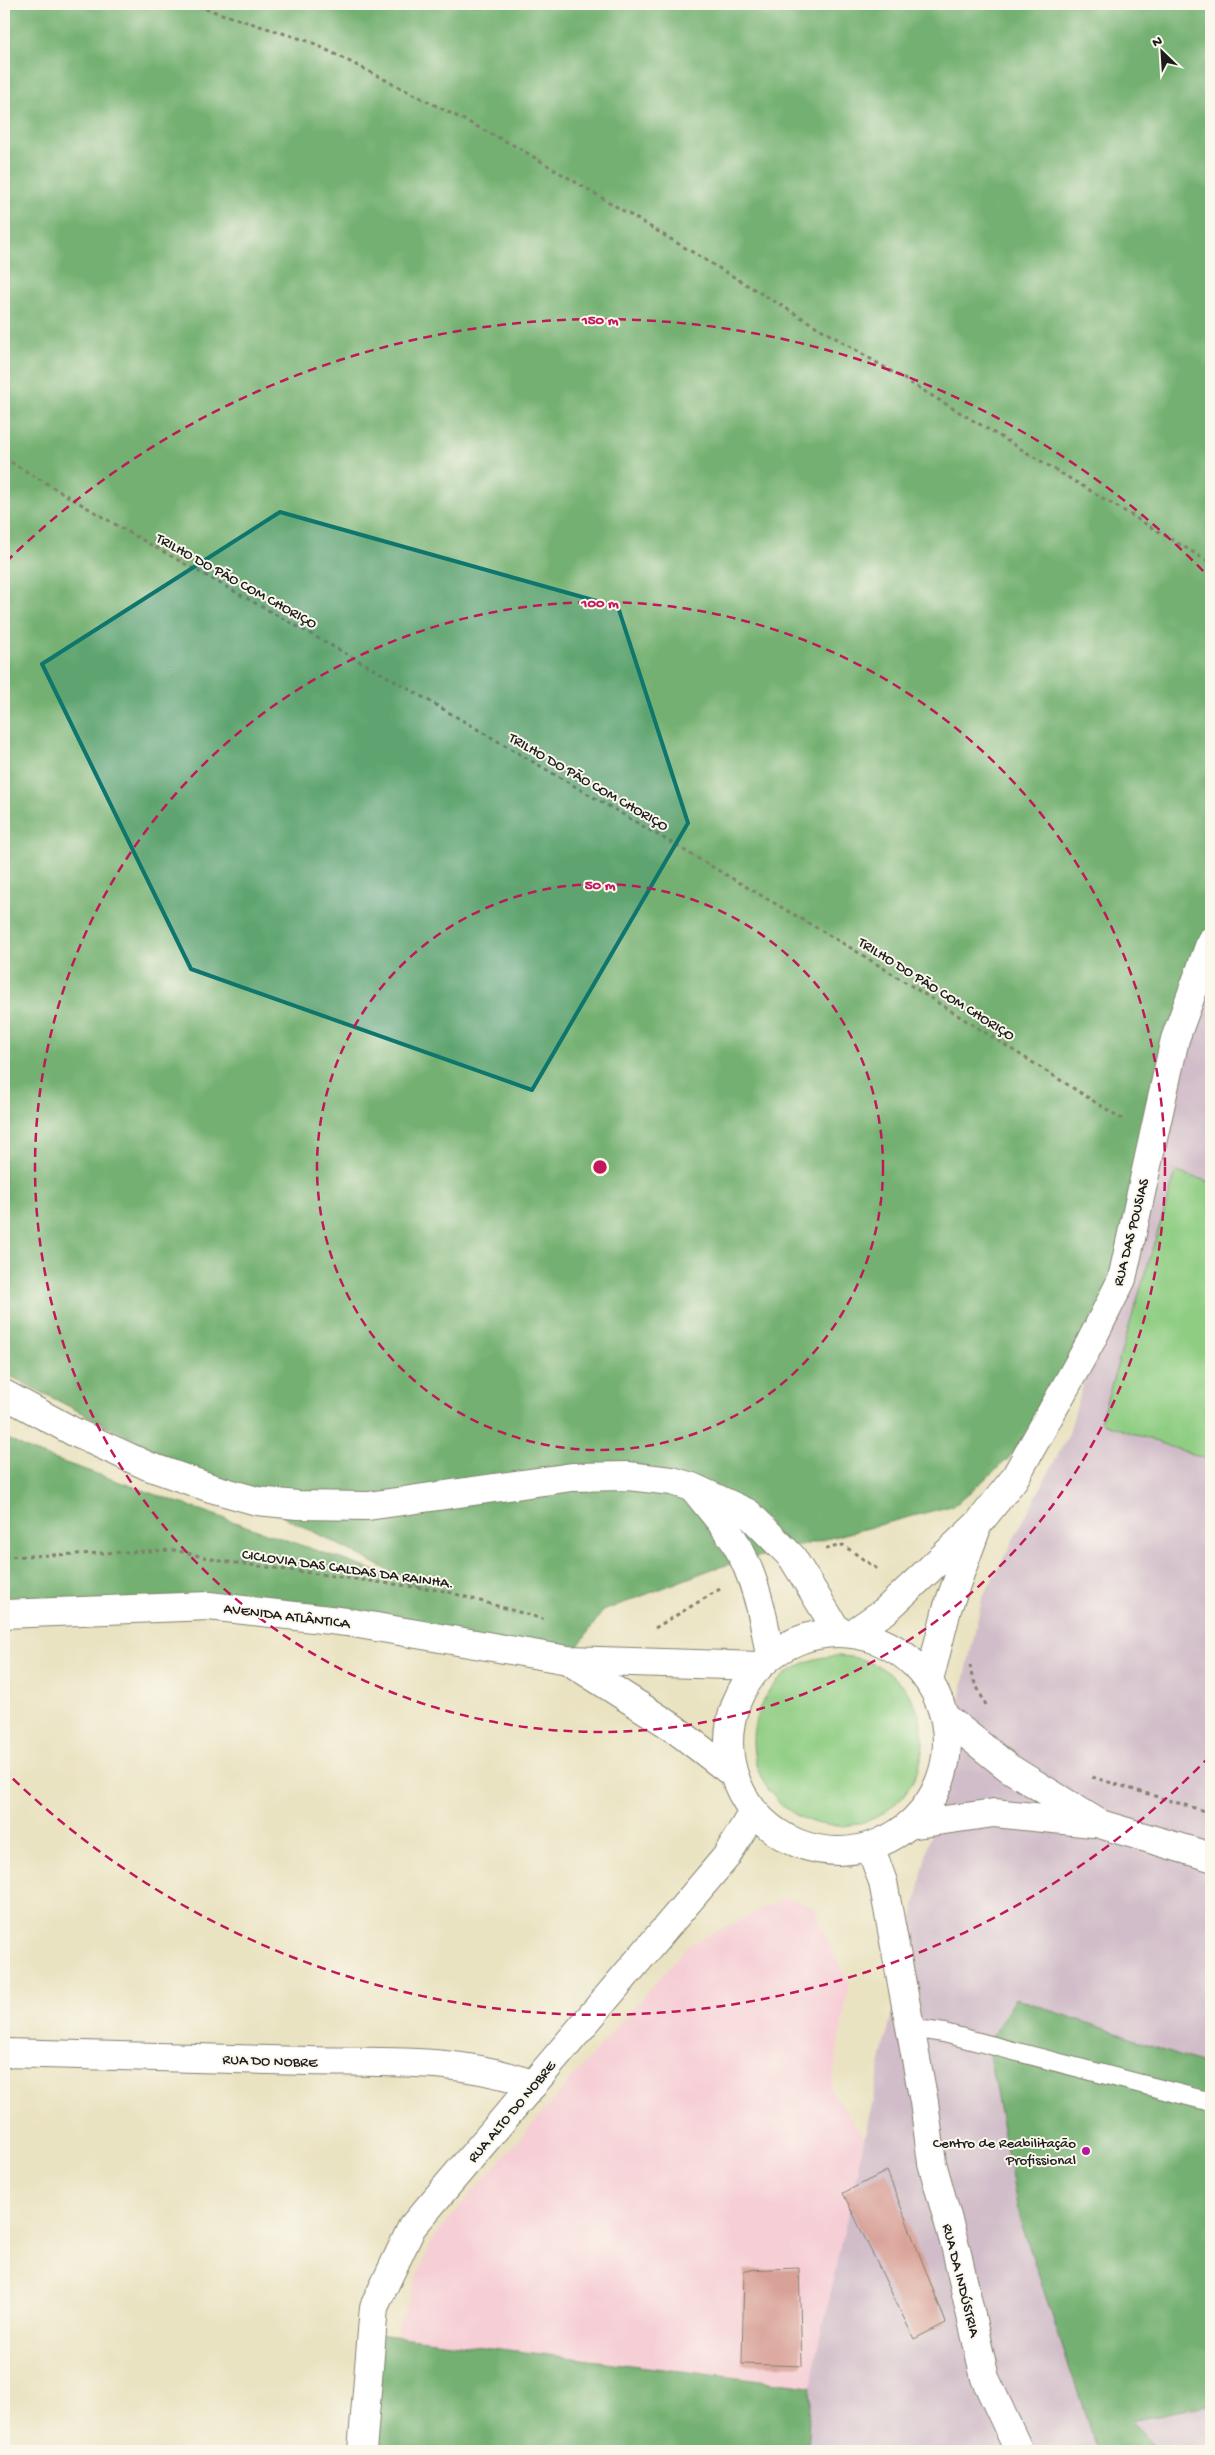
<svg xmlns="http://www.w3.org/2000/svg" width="1215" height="2455" viewBox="0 0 1215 2455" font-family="'Gochi Hand',sans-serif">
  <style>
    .built { fill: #f6cfd6 }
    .industrial { fill: #d1bdc9 }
    .green { fill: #8fcd83; stroke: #567450 }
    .forest { fill: #73b071; stroke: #486646 }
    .building { fill: #d9a299 }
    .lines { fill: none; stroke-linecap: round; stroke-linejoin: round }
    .service-casing { stroke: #83806f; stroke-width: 20 }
    .minor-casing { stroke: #83806f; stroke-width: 30 }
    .secondary-casing { stroke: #83806f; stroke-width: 30 }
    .path { stroke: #83806f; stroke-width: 3; stroke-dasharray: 4 4; stroke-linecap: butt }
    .service { stroke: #fff; stroke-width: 18 }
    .minor { stroke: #fff; stroke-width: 28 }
    .secondary { stroke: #fff; stroke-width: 28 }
    .marked { fill: #0f766e; fill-opacity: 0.2; stroke: #0f766e; stroke-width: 4; stroke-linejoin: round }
    .ring { fill: none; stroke: #c2185b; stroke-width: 2.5; stroke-dasharray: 9 6 }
    .poi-dot { fill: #b5179e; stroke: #fbf7ec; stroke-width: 2 }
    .labels { text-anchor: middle; stroke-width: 4; stroke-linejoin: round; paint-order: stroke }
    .street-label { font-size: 15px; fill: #1c1c1c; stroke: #fbf7ec }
    .poi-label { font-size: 15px; fill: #1c1c1c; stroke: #fbf7ec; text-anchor: end }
    .centre { fill: #c2185b; stroke: #fbf7ec; stroke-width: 2.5 }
    .ring-label { font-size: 15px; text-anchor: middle; font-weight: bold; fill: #c2185b; stroke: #fbf7ec; stroke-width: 4; stroke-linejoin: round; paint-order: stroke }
  </style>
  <rect width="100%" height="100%" fill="#fbf7ec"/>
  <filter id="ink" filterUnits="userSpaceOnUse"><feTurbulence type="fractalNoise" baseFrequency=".02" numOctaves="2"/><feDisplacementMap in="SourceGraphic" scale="10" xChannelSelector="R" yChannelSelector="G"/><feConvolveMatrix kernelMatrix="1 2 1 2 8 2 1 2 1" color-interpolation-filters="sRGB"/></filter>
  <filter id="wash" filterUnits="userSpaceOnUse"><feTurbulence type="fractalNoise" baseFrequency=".0096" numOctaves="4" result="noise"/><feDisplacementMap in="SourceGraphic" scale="20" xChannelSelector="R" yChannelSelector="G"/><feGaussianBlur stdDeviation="1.12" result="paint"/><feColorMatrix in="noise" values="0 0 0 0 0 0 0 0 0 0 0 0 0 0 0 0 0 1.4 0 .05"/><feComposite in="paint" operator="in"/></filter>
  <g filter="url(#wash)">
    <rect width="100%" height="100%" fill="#eae3c2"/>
    <!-- built -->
    <path class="built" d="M786 1897 814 1908 849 1985 831 2090 887 2171 807 2451 811 2387 394 2337 432 2239 687 1946Z"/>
    <!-- industrial -->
    <path class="industrial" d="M1211 968V2451H805L814 2369 982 1599 1068 1436 1184 1037Z"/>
    <!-- green -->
    <g class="green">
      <path d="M1176 1172 1211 1182V1461L1100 1422Z"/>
      <circle cx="838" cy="1741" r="85"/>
    </g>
    <!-- forest -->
    <g class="forest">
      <path d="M4 4H1211V941L1090 1343 1008 1459 955 1505 712 1569 603 1611 568 1660 209 1606 4 1618V1437L31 1451 421 1587 4 1373Z"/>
      <path d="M1016 1998 1211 2066V2404L1131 2421 1158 2451H1097L1019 2216 987 2044Z"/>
      <path d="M377 2334 811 2387 807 2451H367Z"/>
    </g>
    <g id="blocks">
      <!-- building -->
      <g class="building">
        <path d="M887 2171 946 2323 914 2339 843 2193Z"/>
        <path d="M799 2268 802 2366 742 2364 744 2270Z"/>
      </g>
    </g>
  </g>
  <g filter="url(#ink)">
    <use href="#blocks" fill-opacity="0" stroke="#83806f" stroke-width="1"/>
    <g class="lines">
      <defs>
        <path id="service" d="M910 2028 944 2033 1211 2102"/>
        <g id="minor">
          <path d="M4 1394 74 1432 148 1466 211 1488 257 1501 297 1505 368 1506 572 1477 628 1476 672 1481 692 1487 748 1513 792 1557 838 1632"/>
          <path d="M695 1490C708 1507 724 1524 735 1542 755 1576 764 1617 770 1656"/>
          <path d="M853 1633 885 1611 978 1524 1014 1479 1090 1343 1122 1279 1175 1039 1211 941"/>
          <path d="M929 1681 947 1609 976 1530"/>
          <path d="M870 1846 883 1882 924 2102 932 2163 956 2249 985 2378 1019 2451"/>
          <path d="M4 2053C105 2055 206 2058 308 2061 380 2063 465 2057 533 2085"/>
          <path d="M362 2451 374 2307 412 2227 726 1857 753 1812"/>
        </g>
        <g id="secondary">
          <path d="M4 1614 209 1606 347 1622 568 1660 759 1666"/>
          <circle cx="838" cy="1742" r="109"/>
          <path d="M569 1661 671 1726 732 1773"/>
          <path d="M945 1717 1009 1768 1100 1824 1211 1857"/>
          <path d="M909 1825 994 1813 1093 1823"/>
        </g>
      </defs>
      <!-- service casing -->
      <use href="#service" class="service-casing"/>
      <!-- minor casing -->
      <use href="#minor" class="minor-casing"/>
      <!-- secondary casing -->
      <use href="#secondary" class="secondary-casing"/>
      <!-- path -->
      <g class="path">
        <path d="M190 4 311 42 517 147 1211 563"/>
        <path d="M4 458 128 532 402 685 856 951 1122 1119"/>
        <path d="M825 1549 843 1545 880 1571"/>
        <path d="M4 1557 174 1550 221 1561 445 1591 543 1619"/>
        <path d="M655 1628 720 1589"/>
        <path d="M970 1665 972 1677 986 1705"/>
        <path d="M1092 1777 1211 1813"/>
      </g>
      <!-- service -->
      <use href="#service" class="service"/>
      <!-- minor -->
      <use href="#minor" class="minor"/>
      <!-- secondary -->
      <use href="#secondary" class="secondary"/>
    </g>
  </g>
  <!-- marked area -->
  <path class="marked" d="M280 512 618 607 688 823 532 1090 191 969 42 664Z"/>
  <!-- distance rings -->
  <g class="ring">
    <circle cx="600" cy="1167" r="283"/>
    <circle cx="600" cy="1167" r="565"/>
    <path d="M1210 1756A848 848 0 0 1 6 1772M6 562A848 848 0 0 1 1210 578"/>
  </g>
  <!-- markers -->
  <circle class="poi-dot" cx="1086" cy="2151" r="5"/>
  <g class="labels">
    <!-- street labels -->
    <g class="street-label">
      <text transform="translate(237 580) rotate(29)" y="5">TRILHO DO PÃO COM CHORIÇO</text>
      <text transform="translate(589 781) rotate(30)" y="5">TRILHO DO PÃO COM CHORIÇO</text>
      <text transform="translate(937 988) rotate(32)" y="5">TRILHO DO PÃO COM CHORIÇO</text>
      <text transform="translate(1130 1232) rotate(-76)" y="5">RUA DAS POUSIAS</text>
      <text transform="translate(348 1568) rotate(8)" y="5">CICLOVIA DAS CALDAS DA RAINHA.</text>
      <text transform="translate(287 1615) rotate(7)" y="5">AVENIDA ATLÂNTICA</text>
      <text transform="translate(270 2060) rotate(2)" y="5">RUA DO NOBRE</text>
      <text transform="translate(511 2111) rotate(-50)" y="5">RUA ALTO DO NOBRE</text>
      <text transform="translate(962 2280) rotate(76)" y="5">RUA DA INDÚSTRIA</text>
    </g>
    <!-- poi labels -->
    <g class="poi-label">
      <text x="1076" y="2147">Centro de Reabilitação<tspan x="1076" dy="17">Profissional</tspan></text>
    </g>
  </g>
  <circle cx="600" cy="1167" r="8" class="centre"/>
  <g class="ring-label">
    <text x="600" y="324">150 m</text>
    <text x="600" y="607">100 m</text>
    <text x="600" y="889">50 m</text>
  </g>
  <!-- margin -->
  <rect width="1215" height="2455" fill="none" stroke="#fbf7ec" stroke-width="20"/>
  <!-- north arrow -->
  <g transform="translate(1162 52) rotate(335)" stroke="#fbf7ec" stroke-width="4" paint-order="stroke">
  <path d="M0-4L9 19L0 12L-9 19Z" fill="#1c1c1c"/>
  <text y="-8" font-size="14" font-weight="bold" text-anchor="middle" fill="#1c1c1c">N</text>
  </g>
</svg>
